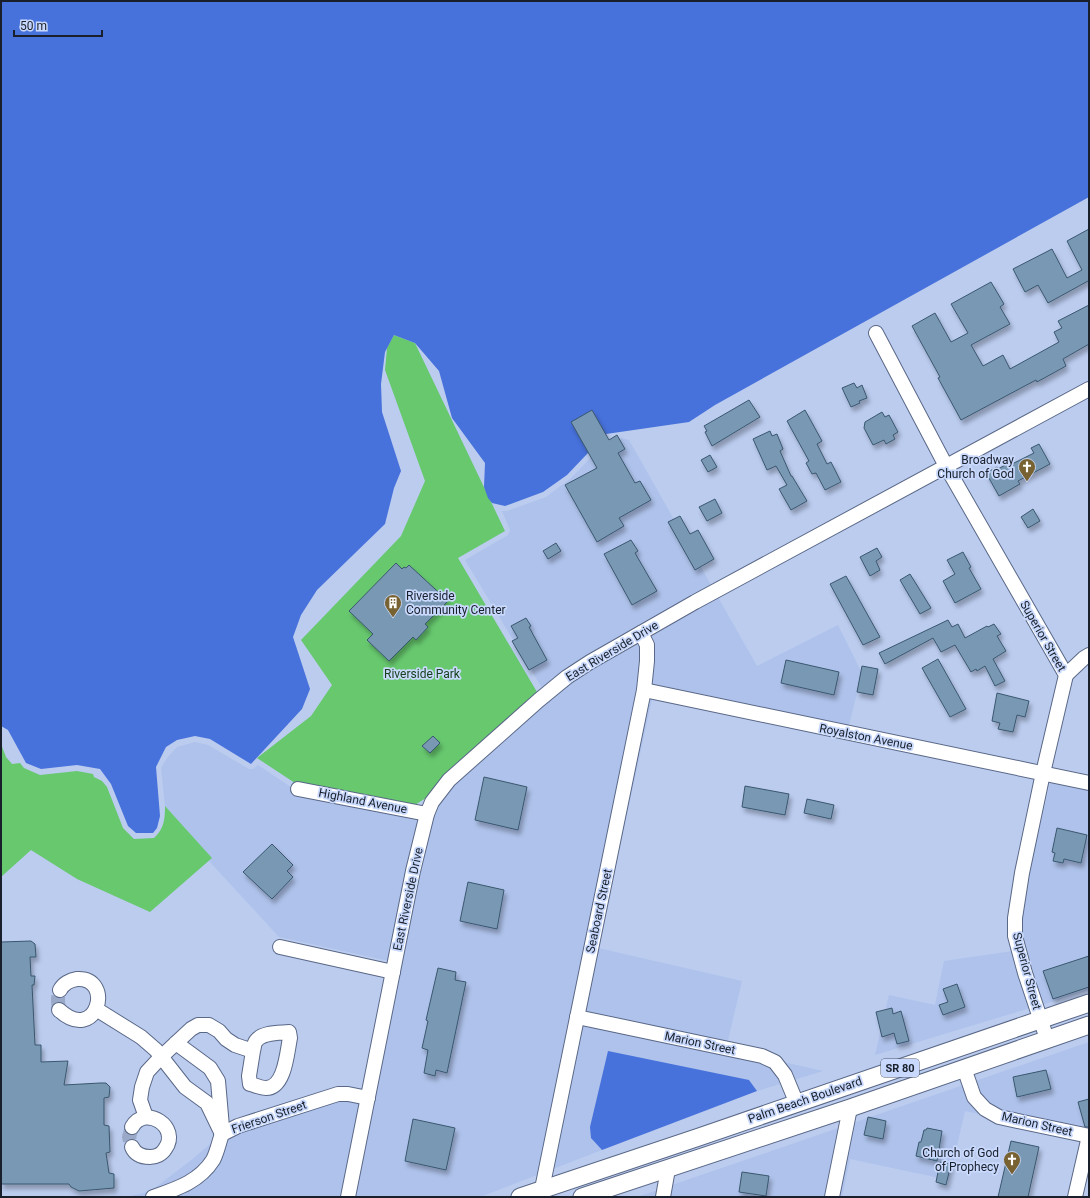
<svg xmlns="http://www.w3.org/2000/svg" width="1090" height="1198" viewBox="0 0 1090 1198" font-family="Roboto,sans-serif">
  <style>
    .built { fill: #aec2eb }
    .green { fill: #67c86e }
    .water { fill: #4771db }
    .building { fill: #7998b3; stroke: #3a576f; filter: url(#shadow) }
    .lines { fill: none; stroke-linecap: round; stroke-linejoin: round }
    .minor-tunnel { stroke: #9ba9c8; stroke-width: 14; stroke-dasharray: 14 7; stroke-linecap: butt }
    .minor-casing { stroke: #5a6887; stroke-width: 16 }
    .major-casing { stroke: #5a6887; stroke-width: 19 }
    .minor { stroke: #fff; stroke-width: 14 }
    .major { stroke: #fff; stroke-width: 17 }
    .labels { text-anchor: middle; stroke-width: 3.5; stroke-linejoin: round; paint-order: stroke }
    .shield { fill: #c8d9fd; stroke: #4e576a; stroke-width: 1 }
    .shield-label { font-size: 11px; font-weight: bold; fill: #191f2b }
    .poi-label { font-size: 12px; fill: #191f2b; stroke: #c8d9fd; text-anchor: end }
    .street-label { font-size: 12px; fill: #191f2b; stroke: #c8d9fd }
    .park-label { font-size: 12px; fill: #17411b; stroke: #c8d9fd }
  </style>
  <defs>
    <filter id="shadow"><feDropShadow dx="2.5" dy="4.5" stdDeviation="2" flood-color="#0004"/></filter>
  </defs>
  <rect width="100%" height="100%" fill="#bbccef"/>
  <!-- built -->
  <g class="built">
    <path d="M620 438 629 440 757 666 838 625 862 673 847 733 654 690 598 948 742 981 726 1049 823 1071 757 1091 749 1080 591 1138 602 1150 480 1197H128L151 1191 190 1161 233 1125 371 1092 389 961 279 937 209 861 212 858 165 806 161 768 167 758 177 747 195 742 208 745 249 769H253L258 765 297 791 418 810 432 801 542 692V688L465 560 508 535 510 530 502 511H507L546 497 570 479 608 440Z"/>
    <path d="M1051 779 1089 787V990L1042 1005 1023 940 1021 918 1028 877Z"/>
    <path d="M1013 951 1030 1008 875 1055 889 995 935 1005 944 961Z"/>
    <path d="M1089 1042V1138L965 1111 949 1180 850 1159 842 1197H637Z"/>
  </g>
  <!-- green -->
  <g class="green">
    <path d="M394 335 415 343 505 531 458 558 537 692 445 775 429 796 415 805 298 785 257 758 311 716 332 685 301 640 401 536 425 481 385 370 387 348Z"/>
    <path d="M1 744 6 757 12 764 20 763 24 768 40 775 77 771 93 774 94 777 102 781 107 787 123 828 134 839 154 838C164 829 165 819 165 806L212 858 150 912 77 879 31 850 1 877Z"/>
  </g>
  <!-- water -->
  <g class="water">
    <path d="M1 1H1089V197L715 405 689 422 606 434 567 475 543 492 505 506 492 503 488 498 484 487 485 463 452 418 439 371 415 343 394 335 385 352 381 384 382 412 401 471 394 488 385 524 317 590 301 615 293 637 310 689 302 709 251 764 210 739 195 736 177 740 166 747 156 767 160 816 157 828 153 833H136L128 826 111 784 100 769 77 765 41 769 26 763 8 730 1 726Z"/>
    <path d="M608 1051 749 1080 757 1091 602 1150 591 1138 590 1127Z"/>
  </g>
  <!-- building -->
  <g class="building">
    <path d="M1089 229V282L1088 281 1048 303 1038 285 1025 292 1013 269 1052 249 1067 278 1082 270 1067 241Z"/>
    <path d="M991 282 1004 304 1000 307 1010 324 971 345 983 366 1003 355 1010 369 1059 342 1054 332 1062 328 1058 321 1089 305V344L1063 359 1066 366 1037 382 1036 380 961 420 938 378 940 377 912 326 935 313 951 342 968 333 951 304Z"/>
    <path d="M854 383 857 388 862 385 867 398 859 401 860 403 851 407 842 388Z"/>
    <path d="M749 400 760 417 712 446 705 432 707 431 704 426Z"/>
    <path d="M592 410 609 440 617 435 625 449 618 453 635 483 640 481 651 500 619 518 624 526 597 542 565 485 597 468 571 422Z"/>
    <path d="M805 410 822 441 817 444 827 464 831 462 841 482 825 490 816 473 812 474 806 463 809 461 787 421Z"/>
    <path d="M882 412 885 417 889 415 898 432 893 435 895 439 886 444 884 440 873 445 864 428 865 422Z"/>
    <path d="M770 431 772 436 777 434 783 449 780 451 791 476H792L807 501 791 510 779 489 787 485 776 466 767 470 753 439Z"/>
    <path d="M1039 444 1050 464 1018 481 1020 484 999 496 986 473 997 467 998 469 1009 463 1010 465 1034 453 1031 448Z"/>
    <path d="M710 455 717 467 708 472 701 460Z"/>
    <path d="M715 499 722 513 707 521 699 507Z"/>
    <path d="M1033 509 1040 521 1028 528 1021 517Z"/>
    <path d="M680 516 690 534 698 530 714 559 695 570 668 522Z"/>
    <path d="M631 540 638 551 635 553 657 591 632 605 604 554Z"/>
    <path d="M556 543 561 551 548 559 543 551Z"/>
    <path d="M877 548 882 557 876 561 880 570 870 576 860 557Z"/>
    <path d="M963 552 971 567 969 568 981 589 955 603 943 581 955 574 947 560Z"/>
    <path d="M396 563 402 569 404 567 406 568 409 565 448 601 425 624 428 627 416 640 413 637 389 661 367 640 373 634 349 611Z"/>
    <path d="M910 574 931 608 920 614 900 580Z"/>
    <path d="M846 576 880 637 863 645 830 584Z"/>
    <path d="M526 618 531 626 529 627 547 660 529 670 512 641 518 638 511 626Z"/>
    <path d="M948 620 952 627 958 624 965 638 987 626 988 627 994 624 1001 634 997 636 1006 651 993 659 1005 681 995 686 985 666 977 671 976 669 971 672 955 645 941 652 933 638 885 664 879 653Z"/>
    <path d="M938 659 966 709 950 717 922 668Z"/>
    <path d="M786 660 839 672 834 695 781 683Z"/>
    <path d="M862 666 878 669 873 695 857 692Z"/>
    <path d="M997 693 1029 701 1025 717 1017 715 1013 732 998 729 1000 723 992 721Z"/>
    <path d="M433 736 440 743 430 753 422 746Z"/>
    <path d="M484 777 527 787 518 830 475 820Z"/>
    <path d="M745 786 789 794 785 815 742 807Z"/>
    <path d="M807 799 834 805 831 819 804 813Z"/>
    <path d="M1057 828 1087 835 1081 863 1064 859 1063 863 1053 861 1055 853 1052 852Z"/>
    <path d="M272 844 293 865 287 871 293 877 272 899 243 872Z"/>
    <path d="M468 882 504 890 497 929 460 921Z"/>
    <path d="M31 941 35 944 36 957H30L31 976H35L34 985H32L35 1045H41V1062L68 1061 64 1085 100 1083H106L110 1087 109 1097 104 1098V1125L109 1126 110 1152 106 1153 109 1173 114 1174V1188L79 1191 71 1187 69 1184H1V942Z"/>
    <path d="M1089 956V987L1053 999 1043 971Z"/>
    <path d="M438 968 456 972 455 980 466 982 447 1073 436 1070 435 1076 424 1073 428 1050 422 1048 428 1021 426 1020Z"/>
    <path d="M957 984 965 1007 943 1015 939 1005 948 1002 943 989Z"/>
    <path d="M892 1008 893 1014 901 1011 909 1041 897 1044 894 1033 882 1037 876 1012Z"/>
    <path d="M1046 1070 1051 1089 1017 1097 1013 1077Z"/>
    <path d="M1089 1099V1127H1085L1078 1102Z"/>
    <path d="M868 1117 886 1121 883 1139 864 1135Z"/>
    <path d="M413 1119 455 1128 446 1170 405 1161Z"/>
    <path d="M927 1128 942 1131 937 1161 916 1156 919 1142H921L924 1130H926Z"/>
    <path d="M1011 1141 1039 1147 1028 1197H998Z"/>
    <path d="M940 1162 951 1164 946 1185 936 1182Z"/>
    <path d="M742 1172 769 1176 766 1196 739 1192Z"/>
  </g>
  <g class="lines">
    <!-- minor-tunnel -->
    <g class="minor-tunnel">
      <path d="M59 1010C58 1003 57 997 60 990"/>
      <path d="M132 1127 129 1137 132 1147"/>
    </g>
    <defs>
      <g id="minor">
        <path d="M876 333 946 466 1066 675 1043 773 1022 873 1015 918V936L1025 973 1047 1039"/>
        <path d="M1066 675 1084 658 1089 655"/>
        <path d="M644 690 1089 783"/>
        <path d="M298 789 427 814"/>
        <path d="M280 947 393 972"/>
        <path d="M96 1009 141 1037 156 1050 185 1087 207 1103 222 1134"/>
        <path d="M59 1010C97 1045 115 977 77 979 70 980 63 984 60 990"/>
        <path d="M577 1017 762 1056 775 1062 785 1075 797 1104"/>
        <path d="M176 1043 210 1068 218 1081 222 1127"/>
        <path d="M964 1068 974 1097 985 1109 999 1117 1089 1136"/>
        <path d="M146 1117 140 1100 142 1087 147 1072 161 1057 191 1029 198 1025H209L219 1031 226 1039 235 1045 253 1051 249 1076 250 1084C255 1085 260 1088 266 1088 285 1088 287 1052 290 1038L289 1032C279 1033 262 1032 256 1041 254 1043 254 1048 253 1051"/>
        <path d="M132 1127C145 1104 181 1127 165 1149 162 1154 156 1157 150 1157 142 1157 135 1154 132 1147"/>
        <path d="M542 1189 644 690 647 661V645L641 633"/>
        <path d="M153 1197C176 1189 199 1182 213 1160 217 1153 219 1142 222 1134L238 1126 338 1094H348L368 1098"/>
        <path d="M348 1197 413 871 427 814 432 802 449 780 539 700 567 677 590 662 695 602 1089 389"/>
        <path d="M663 1197 668 1169"/>
        <path d="M832 1197 850 1108"/>
        <path d="M1075 1197 1089 1136"/>
      </g>
      <g id="major">
        <path d="M520 1197 699 1137 1089 1003"/>
        <path d="M582 1197 850 1108 1089 1025"/>
      </g>
    </defs>
    <!-- minor casing -->
    <use href="#minor" class="minor-casing"/>
    <!-- major casing -->
    <use href="#major" class="major-casing"/>
    <!-- minor -->
    <use href="#minor" class="minor"/>
    <!-- major -->
    <use href="#major" class="major"/>
  </g>
  <!-- icons -->
  <defs>
    <symbol id="church-pin" viewBox="-11 -11 22 30"><path d="M0 17L-7.5 6A9.5 9.5 0 1 1 7.5 6Z" fill="#786232" stroke="#c8d9fd"/><path d="M-1.2-6h2.4v3.5h3.3v2.4h-3.3V6h-2.4V-.1h-3.3v-2.4h3.3Z" fill="#fff"/></symbol>
    <symbol id="building-pin" viewBox="-11 -11 22 30"><path d="M0 17L-7.5 6A9.5 9.5 0 1 1 7.5 6Z" fill="#786232" stroke="#c8d9fd"/><path d="M-4-6H4V6H1V3H-1V6H-4ZM-2.5-4.3h1.7v1.8h-1.7ZM.8-4.3h1.7v1.8H.8ZM-2.5-1h1.7V.8h-1.7ZM.8-1h1.7V.8H.8Z" fill="#fff"/></symbol>
  </defs>
  <g fill-rule="evenodd">
    <use href="#church-pin" x="1017" y="457" width="20" height="27"/>
    <use href="#building-pin" x="383" y="593" width="20" height="27"/>
    <use href="#church-pin" x="1002" y="1150" width="20" height="27"/>
  </g>
  <g class="labels">
    <!-- shield labels -->
    <rect class="shield" x="881" y="1059" width="38" height="18" rx="3"/>
    <g class="shield-label">
      <text x="900" y="1072">SR 80</text>
    </g>
    <!-- poi labels -->
    <g class="poi-label">
      <text x="1014" y="464">Broadway<tspan x="1014" dy="14">Church of God</tspan></text>
      <text x="406" y="600" text-anchor="start">Riverside<tspan x="406" dy="14">Community Center</tspan></text>
      <text x="999" y="1157">Church of God<tspan x="999" dy="14">of Prophecy</tspan></text>
    </g>
    <!-- street labels -->
    <g class="street-label">
      <text transform="translate(1043 636) rotate(60)" y="4">Superior Street</text>
      <text transform="translate(612 651) rotate(-31)" y="4">East Riverside Drive</text>
      <text transform="translate(866 737) rotate(11)" y="4">Royalston Avenue</text>
      <text transform="translate(363 801) rotate(11)" y="4">Highland Avenue</text>
      <text transform="translate(408 899) rotate(-78)" y="4">East Riverside Drive</text>
      <text transform="translate(599 911) rotate(-78)" y="4">Seaboard Street</text>
      <text transform="translate(1027 971) rotate(75)" y="4">Superior Street</text>
      <text transform="translate(700 1043) rotate(12)" y="4">Marion Street</text>
      <text transform="translate(805 1100) rotate(-19)" y="4">Palm Beach Boulevard</text>
      <text transform="translate(269 1117) rotate(-19)" y="4">Frierson Street</text>
      <text transform="translate(1037 1124) rotate(13)" y="4">Marion Street</text>
    </g>
    <!-- park labels -->
    <g class="park-label">
      <text x="422" y="678">Riverside Park</text>
    </g>
  </g>
  <!-- border -->
  <rect width="1090" height="1198" fill="none" stroke="#191f2b" stroke-width="4"/>
  <!-- scale -->
  <path d="M14 30v6h88v-6" fill="none" stroke="#191f2b" stroke-width="2"/>
  <text x="20" y="30" font-size="12" fill="#191f2b" stroke="#c8d9fd" stroke-width="3" paint-order="stroke">50 m</text>
</svg>
